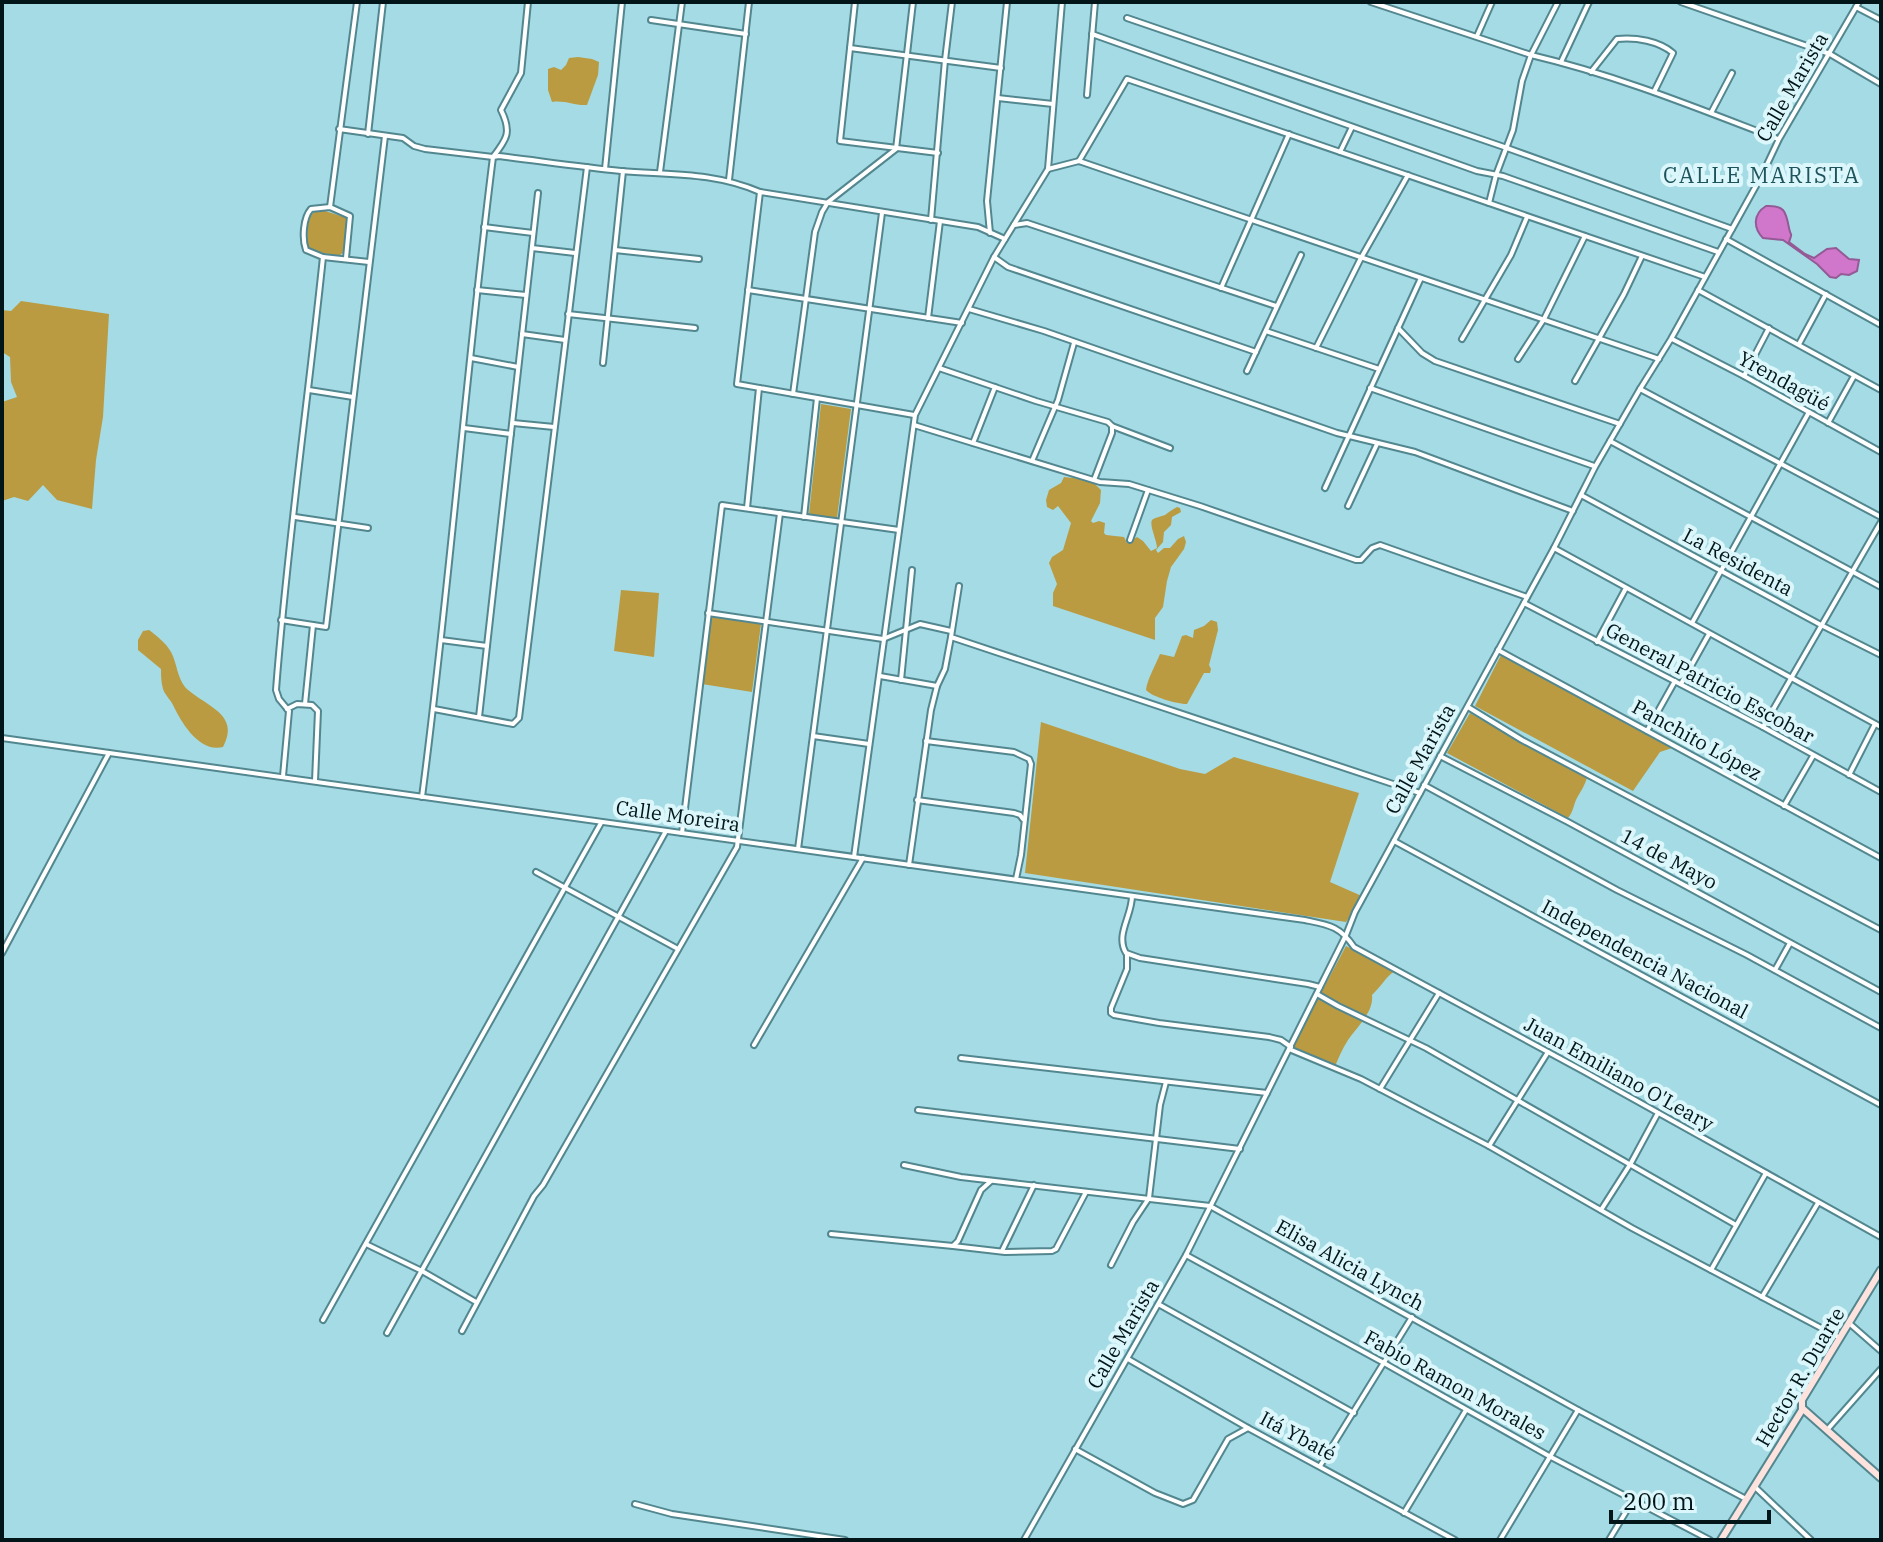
<svg xmlns="http://www.w3.org/2000/svg" width="1883" height="1542" viewBox="0 0 1883 1542" font-family="'IBM Plex Serif',serif">
  <style>
    .green { fill: #ba9b41 }
    .water { fill: #d177cb; stroke: #935a96; stroke-width: 2 }
    .lines { fill: none; stroke-linecap: round; stroke-linejoin: round }
    .street-casing { stroke: #538790; stroke-width: 8 }
    .secondary-casing { stroke: #538790; stroke-width: 10 }
    .street { stroke: #fff; stroke-width: 4 }
    .secondary { stroke: #fde2dd; stroke-width: 6 }
    .labels { text-anchor: middle; stroke-width: 8; stroke-linejoin: round; paint-order: stroke }
    .street-label { font-size: 20px; fill: #021519; stroke: #dcf7fb }
    .neighbourhood-label { font-size: 22px; letter-spacing: 2px; fill: #1e545c; stroke: #dcf7fb }
  </style>
  <rect width="100%" height="100%" fill="#a5dbe4"/>
  <!-- green -->
  <g class="green">
    <path d="M578 57 592 59 599 62 598 75 587 105C575 106 565 100 552 102L548 90V69L554 67 561 70 566 65 569 58Z"/>
    <path d="M319 209 347 218 349 221 345 251 339 256 308 250 307 246C308 233 305 215 319 209Z"/>
    <path d="M21 301 109 314 103 417 96 460 92 509 57 500 43 485 28 501 14 497 2 501V402L17 397 11 382 10 357 2 352V310L11 311Z"/>
    <path d="M821 404 851 409 837 518 809 514Z"/>
    <path d="M1064 477 1091 480 1101 490 1100 503 1091 521 1093 523 1099 521 1105 523 1104 533 1106 535 1124 537 1127 543 1137 537 1143 541 1151 551 1157 548C1157 541 1149 525 1152 520 1154 518 1162 516 1165 515 1169 512 1173 509 1177 507L1180 508 1181 512 1172 517 1171 525 1164 532 1163 542 1156 550 1158 553 1164 548H1170L1178 539 1184 536 1186 542 1184 549 1171 567 1167 581 1163 607 1155 618V640L1053 606V593L1057 584 1049 563 1052 557 1063 550 1071 523 1058 506 1053 510 1047 507 1046 500 1049 490 1061 483Z"/>
    <path d="M621 590 659 593 654 657 614 651Z"/>
    <path d="M710 616 761 624 752 692 702 684Z"/>
    <path d="M1211 620 1217 622 1218 630 1209 665 1211 669 1210 673H1204L1187 704C1177 704 1152 697 1146 690 1147 680 1156 664 1160 654L1174 657 1182 636 1186 635 1193 638 1194 630 1204 626Z"/>
    <path d="M149 630C157 636 166 643 171 652 177 663 177 677 185 687 202 705 242 713 223 747 200 753 182 724 173 705 170 699 165 695 163 689 161 682 161 675 161 669L138 650V640L143 631Z"/>
    <path d="M1501 655 1578 693 1675 747 1660 752 1633 791 1475 706Z"/>
    <path d="M1470 713 1571 770 1587 777C1585 786 1580 792 1576 800 1573 807 1573 812 1568 818L1447 753Z"/>
    <path d="M1041 722 1180 769 1205 774 1234 757 1359 793 1330 882 1364 897 1346 922 1025 873Z"/>
    <path d="M1346 946 1395 971C1387 975 1380 988 1372 995 1374 1012 1357 1027 1348 1040 1342 1049 1338 1059 1334 1069L1291 1049Z"/>
  </g>
  <!-- water -->
  <path class="water" d="M1766 206C1784 205 1786 211 1789 228 1791 239 1793 230 1789 242L1805 254 1814 258 1827 249 1836 248 1849 259 1859 260 1857 271 1849 275 1841 274 1836 278 1830 277 1817 264 1783 240 1763 238C1753 228 1753 214 1766 206Z"/>
  <g class="lines">
    <defs>
      <g id="street">
        <path d="M855 2 840 141 938 153"/>
        <path d="M1371 2 1531 55C1616 75 1697 108 1778 139"/>
        <path d="M1681 2 1830 54 1881 84"/>
        <path d="M1856 7 1881 20"/>
        <path d="M1127 18 1507 148 1732 229"/>
        <path d="M651 20 746 34"/>
        <path d="M1092 34 1477 171 1503 176 1718 252"/>
        <path d="M1477 36 1492 2"/>
        <path d="M850 48 1001 68"/>
        <path d="M1561 62 1589 2"/>
        <path d="M1591 72 1617 39C1636 37 1659 41 1673 53L1654 92"/>
        <path d="M1087 95 1095 2"/>
        <path d="M998 98 1053 104"/>
        <path d="M1711 113 1732 73"/>
        <path d="M339 129 403 138 414 146 425 149 493 157 499 156C540 161 581 167 621 171 670 175 714 172 760 192L978 227 1005 239"/>
        <path d="M368 134 383 2"/>
        <path d="M1340 152 1352 127"/>
        <path d="M1079 161 1127 79 1705 277"/>
        <path d="M605 169 622 2"/>
        <path d="M1048 169 1079 161 1659 359"/>
        <path d="M660 172 682 2"/>
        <path d="M729 180 749 2"/>
        <path d="M760 192 737 384 914 415"/>
        <path d="M1489 203 1496 175 1513 130 1522 81 1531 55 1558 2"/>
        <path d="M330 207 357 2"/>
        <path d="M931 220 945 60 952 2"/>
        <path d="M1014 225 1027 223 1276 306"/>
        <path d="M484 227 533 233"/>
        <path d="M990 233 987 201 1007 2"/>
        <path d="M1726 239 1881 325"/>
        <path d="M532 248 575 253"/>
        <path d="M615 250 699 259"/>
        <path d="M994 257 1008 267 1256 352"/>
        <path d="M346 258 350 216 330 207 311 209C303 218 302 239 306 250L323 257 369 262"/>
        <path d="M1221 288 1289 134"/>
        <path d="M477 290 526 295"/>
        <path d="M748 290 962 323"/>
        <path d="M1698 290 1881 390"/>
        <path d="M969 309 1044 331 1337 433 1415 452 1573 511"/>
        <path d="M568 314 695 328"/>
        <path d="M928 318 940 221"/>
        <path d="M1398 328 1422 353 1435 361 1620 424"/>
        <path d="M1266 331 1379 369"/>
        <path d="M522 334 565 340"/>
        <path d="M1462 339 1511 255 1527 217"/>
        <path d="M1672 339 1744 376 1881 452"/>
        <path d="M1799 344 1826 294"/>
        <path d="M1316 348 1361 258 1408 175"/>
        <path d="M471 358 518 367"/>
        <path d="M1518 359 1544 319 1585 236"/>
        <path d="M603 363 623 171"/>
        <path d="M939 368 1036 401 1108 422 1112 426V433L1094 480"/>
        <path d="M1247 371 1301 255"/>
        <path d="M1744 376 1769 328"/>
        <path d="M1575 381 1624 294 1642 256"/>
        <path d="M1370 388 1594 466"/>
        <path d="M1640 389 1881 517"/>
        <path d="M309 390 353 397"/>
        <path d="M793 394 815 232 822 212 828 202 896 149 913 2"/>
        <path d="M513 423 554 427"/>
        <path d="M1828 423 1854 376"/>
        <path d="M914 425 1100 482 1129 484 1200 506 1356 560H1361L1372 548 1380 545 1527 597"/>
        <path d="M1112 426 1170 448"/>
        <path d="M464 428 511 434"/>
        <path d="M1610 441 1881 587"/>
        <path d="M973 443 995 387"/>
        <path d="M1032 461 1058 400 1074 343"/>
        <path d="M1325 488 1421 278"/>
        <path d="M1581 495 1821 625 1881 655"/>
        <path d="M1348 506 1377 444"/>
        <path d="M747 508 759 388"/>
        <path d="M295 517 368 528"/>
        <path d="M804 517 817 398"/>
        <path d="M1130 540 1148 490"/>
        <path d="M1554 548 1881 727"/>
        <path d="M959 586 951 637 1420 793"/>
        <path d="M1524 603 1763 727 1881 792"/>
        <path d="M708 613 883 639 920 624 951 631"/>
        <path d="M281 620 326 627 385 136"/>
        <path d="M1692 623 1809 412"/>
        <path d="M441 640 487 646"/>
        <path d="M1597 642 1626 588"/>
        <path d="M1498 650 1881 858"/>
        <path d="M880 676 937 686"/>
        <path d="M901 680 912 570"/>
        <path d="M1681 684 1709 634"/>
        <path d="M305 704 313 625"/>
        <path d="M1468 707 1522 740 1881 930"/>
        <path d="M287 709 297 704 312 705 318 711 315 781"/>
        <path d="M434 709 513 724 519 718 587 167"/>
        <path d="M479 717 538 193"/>
        <path d="M1763 727 1881 522"/>
        <path d="M1647 731 1675 681"/>
        <path d="M813 736 869 744"/>
        <path d="M2 738 1305 920C1329 925 1340 926 1354 947L1585 1072 1881 1237"/>
        <path d="M926 741 1014 752 1029 759 1031 764 1021 855 1016 879"/>
        <path d="M1440 756 1568 822 1881 992"/>
        <path d="M1849 775 1875 724"/>
        <path d="M283 776 289 711 279 699 276 690C287 545 308 401 323 257"/>
        <path d="M1424 785 1617 890 1747 955 1881 1028"/>
        <path d="M422 797C450 584 466 370 493 157 507 139 512 132 501 110L521 73 528 2"/>
        <path d="M917 800 1014 813 1020 815 1023 819"/>
        <path d="M1784 806 1813 756"/>
        <path d="M682 833 722 505 899 530"/>
        <path d="M1394 841 1881 1105"/>
        <path d="M798 849 882 213"/>
        <path d="M854 857 915 415 994 257 1048 169 1062 2"/>
        <path d="M909 865 931 710 937 686 945 669 951 637"/>
        <path d="M536 872 678 949"/>
        <path d="M1132 896C1132 916 1115 935 1126 953L1140 958 1308 984 1320 987"/>
        <path d="M2 953 109 753"/>
        <path d="M1127 955V969L1111 1008V1013L1114 1015 1159 1023 1269 1037 1281 1040 1291 1047"/>
        <path d="M1775 970 1790 943"/>
        <path d="M1317 994 1338 1006 1426 1048 1736 1225"/>
        <path d="M754 1045 863 858"/>
        <path d="M1289 1049 1361 1079 1489 1146 1632 1228 1711 1270"/>
        <path d="M961 1058 1267 1093"/>
        <path d="M1380 1089 1439 993"/>
        <path d="M918 1110 1240 1149"/>
        <path d="M1489 1146 1548 1052"/>
        <path d="M904 1165 961 1177 1210 1206 1578 1410 1746 1499"/>
        <path d="M1766 1173 1711 1270 1840 1338"/>
        <path d="M1601 1210 1631 1163 1658 1113"/>
        <path d="M831 1234 953 1246 958 1241 981 1190 991 1181"/>
        <path d="M366 1244 422 1271 476 1302"/>
        <path d="M953 1246 1005 1252 1052 1251 1056 1249 1086 1192"/>
        <path d="M1002 1251 1034 1185"/>
        <path d="M1186 1255 1384 1363 1549 1456 1710 1540"/>
        <path d="M1111 1265 1133 1222 1149 1198 1160 1105 1166 1082"/>
        <path d="M1762 1297 1818 1203"/>
        <path d="M1160 1305 1354 1413"/>
        <path d="M323 1320 601 823"/>
        <path d="M1849 1323 1881 1351"/>
        <path d="M462 1331 534 1196 543 1185 737 847 780 513"/>
        <path d="M387 1333 666 831"/>
        <path d="M1128 1359 1248 1428 1455 1540"/>
        <path d="M1827 1430 1881 1369"/>
        <path d="M1075 1449 1155 1493 1183 1504 1193 1500 1228 1439 1248 1428"/>
        <path d="M1320 1466 1412 1317"/>
        <path d="M1755 1487 1811 1540"/>
        <path d="M635 1504 672 1514 845 1540"/>
        <path d="M1404 1513 1466 1410"/>
        <path d="M1024 1540 1186 1255 1346 935 1355 912 1554 548 1595 467 1640 389 1671 339 1762 175 1779 139 1859 2"/>
        <path d="M1500 1540 1578 1410"/>
        <path d="M1609 1540 1633 1500"/>
      </g>
      <g id="secondary">
        <path d="M1802 1408 1881 1478"/>
        <path d="M1721 1540 1802 1410V1400L1881 1270"/>
      </g>
    </defs>
    <!-- street casing -->
    <use href="#street" class="street-casing"/>
    <!-- secondary casing -->
    <use href="#secondary" class="secondary-casing"/>
    <!-- street -->
    <use href="#street" class="street"/>
    <!-- secondary -->
    <use href="#secondary" class="secondary"/>
  </g>
  <g class="labels">
    <!-- street labels -->
    <g class="street-label">
      <text transform="translate(1792 87) rotate(-60)" y="7">Calle Marista</text>
      <text transform="translate(1784 381) rotate(29)" y="7">Yrendagüé</text>
      <text transform="translate(1738 562) rotate(28)" y="7">La Residenta</text>
      <text transform="translate(1710 683) rotate(28)" y="7">General Patricio Escobar</text>
      <text transform="translate(1697 740) rotate(29)" y="7">Panchito López</text>
      <text transform="translate(1420 759) rotate(-61)" y="7">Calle Marista</text>
      <text transform="translate(678 816) rotate(8)" y="7">Calle Moreira</text>
      <text transform="translate(1669 859) rotate(28)" y="7">14 de Mayo</text>
      <text transform="translate(1645 959) rotate(28)" y="7">Independencia Nacional</text>
      <text transform="translate(1619 1074) rotate(29)" y="7">Juan Emiliano O'Leary</text>
      <text transform="translate(1350 1265) rotate(29)" y="7">Elisa Alicia Lynch</text>
      <text transform="translate(1123 1334) rotate(-60)" y="7">Calle Marista</text>
      <text transform="translate(1800 1377) rotate(-60)" y="7">Hector R. Duarte</text>
      <text transform="translate(1455 1385) rotate(29)" y="7">Fabio Ramon Morales</text>
      <text transform="translate(1298 1436) rotate(28)" y="7">Itá Ybaté</text>
    </g>
    <!-- neighbourhood labels -->
    <g class="neighbourhood-label">
      <text x="1762" y="183">CALLE MARISTA</text>
    </g>
  </g>
  <!-- border -->
  <rect width="1883" height="1542" fill="none" stroke="#021519" stroke-width="8"/>
  <!-- scale -->
  <path d="M1611 1510v12h158v-12" fill="none" stroke="#021519" stroke-width="4"/>
  <text x="1623" y="1510" font-size="24" fill="#021519" stroke="#dcf7fb" stroke-width="6" paint-order="stroke">200 m</text>
</svg>
